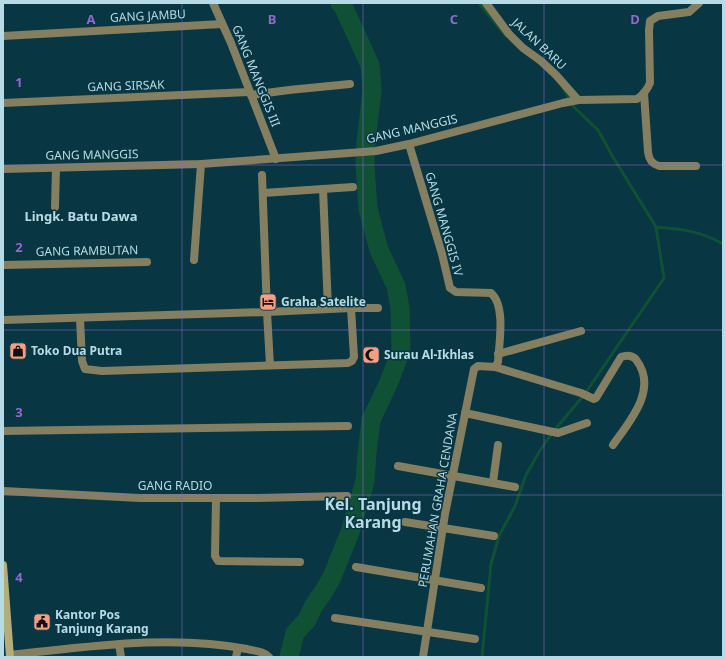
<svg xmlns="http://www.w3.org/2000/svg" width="726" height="660" viewBox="0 0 726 660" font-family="'Noto Sans',sans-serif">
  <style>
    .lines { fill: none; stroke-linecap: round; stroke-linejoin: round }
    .stream { stroke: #105135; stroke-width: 3 }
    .river { stroke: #105135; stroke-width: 19 }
    .street { stroke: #847f60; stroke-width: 8 }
    .secondary { stroke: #b4ac7a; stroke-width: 8 }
    .grid { fill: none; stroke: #9069cd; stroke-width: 1; stroke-opacity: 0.55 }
    .labels { text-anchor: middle; stroke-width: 3; stroke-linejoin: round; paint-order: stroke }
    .street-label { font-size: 12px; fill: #b6dbe7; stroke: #083642 }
    .poi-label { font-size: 12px; font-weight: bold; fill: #b6dbe7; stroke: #083642; text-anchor: start }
    .neighbourhood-label { font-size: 13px; font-weight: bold; fill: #b6dbe7; stroke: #083642 }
    .district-label { font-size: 16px; font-weight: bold; fill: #b6dbe7; stroke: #083642 }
    .grid-label { font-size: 13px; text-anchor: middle; font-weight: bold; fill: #9069cd; stroke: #083642; stroke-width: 3; stroke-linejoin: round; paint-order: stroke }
  </style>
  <rect width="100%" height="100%" fill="#083642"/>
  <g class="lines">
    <!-- stream -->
    <g class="stream">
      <path d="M479 3 506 36"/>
      <path d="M563 88 574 107 598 130 613 157 656 227C681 229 701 231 723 244"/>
      <path d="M482 657 491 564 499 536 515 506 526 475 539 452 552 433 584 395 664 278 656 227"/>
    </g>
    <!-- river -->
    <path class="river" d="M289 657 295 633 307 620 313 607 324 591 332 577 350 532 365 481 367 452 371 420 389 382 401 350 400 308 396 286 379 250 368 209 365 166 366 142 372 90 370 65 343 6 340 3"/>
    <!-- street -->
    <g class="street">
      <path d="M213 3 231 43 276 159"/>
      <path d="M486 3 509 34 523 48 541 61 556 75 578 100"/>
      <path d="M3 36 222 24"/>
      <path d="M644 93 648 152C649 160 652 164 659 166H696"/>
      <path d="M251 95 289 90 350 84"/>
      <path d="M3 103 249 92"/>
      <path d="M409 144 442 254 450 288 456 292 491 293C506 306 499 344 498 362L495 367"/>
      <path d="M3 169 201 164 376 151 409 144 563 103 578 100 637 99C643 95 647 90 650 83L649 30 650 21 658 16 689 12 699 3"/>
      <path d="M262 175 267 312 270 365"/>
      <path d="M323 189 328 309"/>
      <path d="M263 193 353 187"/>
      <path d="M55 207 56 168"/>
      <path d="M194 260 201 164"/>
      <path d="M3 265 147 262"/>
      <path d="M80 318 82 361 85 369 102 371 348 363 352 361 354 357 351 308"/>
      <path d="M3 320 267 312 351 308H378"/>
      <path d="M498 354 581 331"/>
      <path d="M465 413 558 433 587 423"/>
      <path d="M3 431 348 426"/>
      <path d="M398 466 515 487"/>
      <path d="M493 482 498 445"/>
      <path d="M3 491 140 498H257L347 496"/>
      <path d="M216 498 215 556 218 561 300 562"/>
      <path d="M405 522 494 536"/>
      <path d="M356 567 481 588"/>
      <path d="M335 618 475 639"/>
      <path d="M119 644 121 657"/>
      <path d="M10 655C87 647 171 634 247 649 254 651 264 651 269 657"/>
      <path d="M236 657 238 648"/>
      <path d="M423 657 445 514 474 369 478 366 495 367 581 393 594 399 596 398 621 357C626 355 634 355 637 361 658 390 629 422 613 445"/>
    </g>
    <!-- secondary -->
    <path class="secondary" d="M3 565 10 657"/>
  </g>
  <!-- grid -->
  <path class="grid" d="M182 3V657M363 3V657M544 3V657M3 165H723M3 330H723M3 495H723"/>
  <!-- icons -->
  <defs>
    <symbol id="hotel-square" viewBox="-11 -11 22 22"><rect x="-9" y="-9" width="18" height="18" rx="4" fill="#f39f83" stroke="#083642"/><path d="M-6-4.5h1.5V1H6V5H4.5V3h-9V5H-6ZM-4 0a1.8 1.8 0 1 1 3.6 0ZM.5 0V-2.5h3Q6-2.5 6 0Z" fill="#111"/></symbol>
    <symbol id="shop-square" viewBox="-11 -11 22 22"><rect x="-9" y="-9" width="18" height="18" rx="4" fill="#f39f83" stroke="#083642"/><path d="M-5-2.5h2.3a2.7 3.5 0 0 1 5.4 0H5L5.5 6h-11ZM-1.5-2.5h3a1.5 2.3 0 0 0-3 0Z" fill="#111"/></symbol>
    <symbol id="mosque-square" viewBox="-11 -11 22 22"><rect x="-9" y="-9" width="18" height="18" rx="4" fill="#f39f83" stroke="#083642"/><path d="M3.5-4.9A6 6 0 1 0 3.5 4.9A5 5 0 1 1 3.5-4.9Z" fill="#111"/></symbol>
    <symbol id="civic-square" viewBox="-11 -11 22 22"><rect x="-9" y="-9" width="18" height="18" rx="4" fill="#f39f83" stroke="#083642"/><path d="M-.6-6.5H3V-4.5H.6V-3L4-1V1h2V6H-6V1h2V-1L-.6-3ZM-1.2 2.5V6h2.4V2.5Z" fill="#111"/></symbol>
  </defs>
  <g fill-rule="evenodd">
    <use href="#hotel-square" x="258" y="292" width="20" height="20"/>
    <use href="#shop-square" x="8" y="341" width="20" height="20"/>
    <use href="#mosque-square" x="361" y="345" width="20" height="20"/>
    <use href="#civic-square" x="32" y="612" width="20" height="20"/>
  </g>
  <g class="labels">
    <!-- street labels -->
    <g class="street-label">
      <text transform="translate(148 16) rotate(-3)" y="4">GANG JAMBU</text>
      <text transform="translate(539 44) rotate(43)" y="4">JALAN BARU</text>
      <text transform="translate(256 76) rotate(68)" y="4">GANG MANGGIS III</text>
      <text transform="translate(126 86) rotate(-2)" y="4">GANG SIRSAK</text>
      <text transform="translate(412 129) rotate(-13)" y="4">GANG MANGGIS</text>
      <text transform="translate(92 155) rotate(-1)" y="4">GANG MANGGIS</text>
      <text transform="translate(444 224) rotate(74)" y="4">GANG MANGGIS IV</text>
      <text transform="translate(87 251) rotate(-1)" y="4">GANG RAMBUTAN</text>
      <text x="175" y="490">GANG RADIO</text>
      <text transform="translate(438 500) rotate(-80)" y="4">PERUMAHAN GRAHA CENDANA</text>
    </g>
    <!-- poi labels -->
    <g class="poi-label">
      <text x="281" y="306">Graha Satelite</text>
      <text x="31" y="355">Toko Dua Putra</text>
      <text x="384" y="359">Surau Al-Ikhlas</text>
      <text x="55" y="619">Kantor Pos<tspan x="55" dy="14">Tanjung Karang</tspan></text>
    </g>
    <!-- neighbourhood labels -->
    <g class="neighbourhood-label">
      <text x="81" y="221">Lingk. Batu Dawa</text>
    </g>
    <!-- district labels -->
    <g class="district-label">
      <text x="373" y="510">Kel. Tanjung<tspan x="373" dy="18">Karang</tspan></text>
    </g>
  </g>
  <g class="grid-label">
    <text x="91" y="24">A</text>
    <text x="272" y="24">B</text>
    <text x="454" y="24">C</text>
    <text x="635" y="24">D</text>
    <text x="19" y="87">1</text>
    <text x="19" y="252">2</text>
    <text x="19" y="417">3</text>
    <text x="19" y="582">4</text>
  </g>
  <!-- border -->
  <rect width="726" height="660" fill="none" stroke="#b6dbe7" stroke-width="8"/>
</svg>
